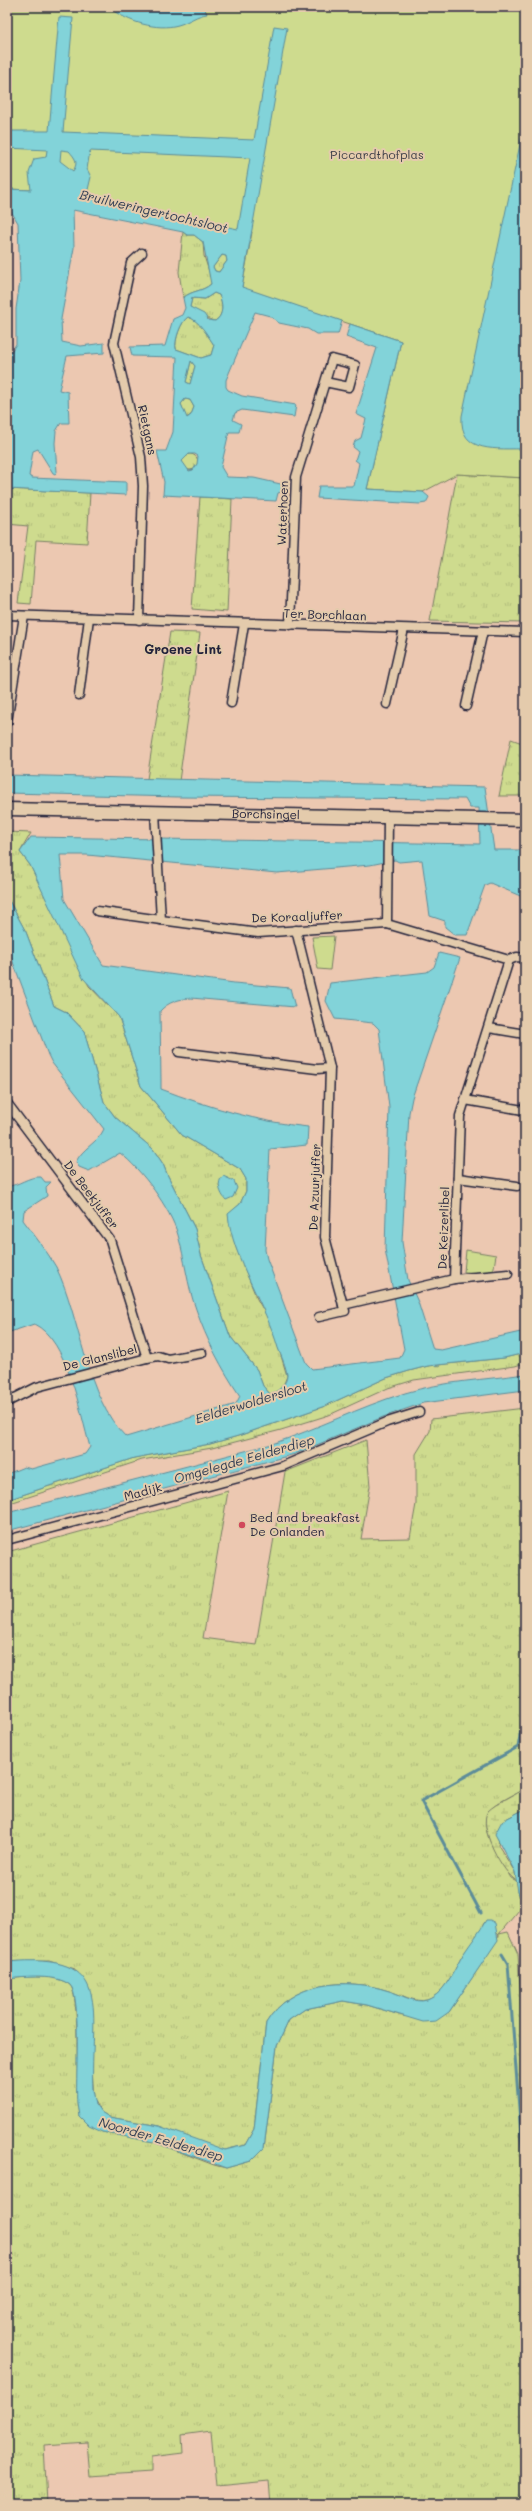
<svg xmlns="http://www.w3.org/2000/svg" width="532" height="2511" viewBox="0 0 532 2511" font-family="Mali,sans-serif">
  <style>
    .grass { fill: url(#grass-tufts); stroke: #787e64 }
    .wetland { fill: url(#wetland-marsh); stroke: #787e64 }
    .green { fill: #cedb8e; stroke: #787e64 }
    .water { fill: #82d3d9; stroke: #5c8c9a; fill-rule: evenodd }
    .lines { fill: none; stroke-linecap: round; stroke-linejoin: round }
    .stream { stroke: #5c8c9a; stroke-width: 3 }
    .minor-casing { stroke: #22223b; stroke-width: 11 }
    .secondary-casing { stroke: #22223b; stroke-width: 15 }
    .minor { stroke: #e4cbac; stroke-width: 8 }
    .secondary { stroke: #e4cbac; stroke-width: 12 }
    .poi-dot { fill: #d1495b; stroke: #e4cbac; stroke-width: 1.5 }
    .labels { text-anchor: middle; stroke-width: 4; stroke-linejoin: round; paint-order: stroke }
    .park-label { font-size: 12px; fill: #3c3e47; stroke: #e4cbac }
    .street-label { font-size: 12px; fill: #22223b; stroke: #e4cbac }
    .poi-label { font-size: 12px; fill: #22223b; stroke: #e4cbac; text-anchor: start }
    .water-label { font-size: 13px; font-style: italic; fill: #303d53; stroke: #e4cbac }
    .neighbourhood-label { font-size: 13px; font-weight: bold; fill: #22223b; stroke: #e4cbac }
  </style>
  <defs>
    <pattern id="grass-tufts" width="24" height="20" patternUnits="userSpaceOnUse"><rect width="24" height="20" fill="#cedb8e"/><path d="M3 7l-1-3M5 7V3M7 7l1-3M15 17l-1-3M17 17v-4M19 17l1-3" fill="none" stroke="#b1bc7b"/></pattern>
    <pattern id="wetland-marsh" width="20" height="14" patternUnits="userSpaceOnUse"><rect width="20" height="14" fill="#cedb8e"/><path d="M1 5h8M5 5V1M11 12h8M15 12V8" fill="none" stroke="#b1bc7b"/></pattern>
  </defs>
  <rect width="100%" height="100%" fill="#ecc8b1"/>
  <filter id="ink" filterUnits="userSpaceOnUse"><feTurbulence type="fractalNoise" baseFrequency=".025" numOctaves="2"/><feDisplacementMap in="SourceGraphic" scale="8" xChannelSelector="R" yChannelSelector="G"/><feConvolveMatrix kernelMatrix="1 2 1 2 8 2 1 2 1" color-interpolation-filters="sRGB"/></filter>
  <g filter="url(#ink)">
    <!-- grass -->
    <g class="grass">
      <path d="M183 232 187 235H194L203 242 204 256 212 281 211 284C202 292 192 290 183 298L179 272Z"/>
      <path d="M222 255 226 256 227 261 219 272 215 271 213 267Z"/>
      <path d="M214 293 219 295C223 303 224 316 215 321 210 321 194 311 190 307L192 298 205 299Z"/>
      <path d="M188 317C200 320 208 336 214 345L211 355 201 358 176 349C174 341 181 321 188 317Z"/>
      <path d="M191 361 195 366 190 384 186 382Z"/>
      <path d="M185 399 190 400 194 407 191 415 186 418 181 404Z"/>
      <circle cx="190" cy="462" r="8"/>
      <path d="M457 474 525 478V623L430 621Z"/>
      <path d="M7 489 90 493 87 543 36 540 31 604 18 603 28 526 7 524Z"/>
      <path d="M200 497 232 499 227 612 192 609Z"/>
      <path d="M170 632 200 633 179 781 147 779Z"/>
      <path d="M511 739 525 744V796H499Z"/>
      <path d="M7 832 31 833 20 852 30 865 89 986 119 1017 141 1086 182 1135 240 1169 246 1179V1191L240 1204 229 1214 235 1245 257 1299 272 1325 287 1376 283 1386 277 1393 270 1394 263 1386 257 1370 230 1336 201 1255 195 1229 167 1174 163 1164 153 1149 115 1117 104 1102 84 1031 66 1012 54 1006 26 932 7 897Z"/>
      <path d="M525 1353V1363L515 1366 414 1380 388 1388 329 1415 281 1430 212 1448 142 1460 7 1504V1500L134 1458 210 1444 238 1436 325 1406 386 1378 409 1371 428 1366 504 1358Z"/>
      <path d="M525 1408V1788C516 1794 495 1803 489 1811 476 1827 502 1863 511 1878L517 1881 518 1892 524 1904 499 1934 508 1932 518 1954 525 2068V2504H271L269 2481 216 2486 211 2431 182 2435 183 2453 151 2457V2472L90 2476 87 2442 44 2445 47 2504H7V1979C25 1977 55 1973 70 1985 81 1995 75 2093 79 2116L102 2132 154 2142 214 2165 226 2168 251 2161 264 2148 277 2046 289 2020 305 2009 343 2001 367 2005 403 2016 449 2012 484 1960 499 1935 484 1923C482 1935 467 1947 461 1958 453 1973 444 1994 427 2000 415 2003 400 1994 389 1991 346 1977 291 1981 266 2023L254 2129 245 2145 225 2150 211 2147 159 2126 109 2117 101 2112 94 2099 92 2069 75 1969 49 1961 7 1962V1552L228 1491 203 1638 256 1645 285 1472 366 1440 370 1486 361 1539 410 1538 416 1504V1454L430 1431 431 1419Z"/>
    </g>
    <!-- wetland -->
    <path class="wetland" d="M525 1788V1809L502 1821 498 1845 515 1872 517 1881C503 1874 477 1826 488 1811 495 1804 516 1794 525 1788Z"/>
    <!-- green -->
    <g class="green">
      <path d="M7 7H525V478L457 474 423 492 367 489 401 341 242 288 252 232 31 190 7 189Z"/>
      <path d="M334 936 330 970 318 969 312 937Z"/>
      <path d="M466 1250 496 1255 493 1273 464 1272Z"/>
    </g>
    <!-- water -->
    <g class="water">
      <path d="M128 7 154 9 204 7 207 14C197 15 189 22 178 25 157 31 128 22 111 9Z"/>
      <path d="M59 17 73 18 63 132 254 140 274 26 287 28 242 287 342 321 338 334H316L308 329 279 323 270 316 255 312 226 380V387L228 390 242 396 296 405 294 417 242 410 235 413 233 420 241 424 239 432H229L221 467 227 477 254 478 285 485 284 491 278 493 276 501 163 495 164 482 157 451H166L173 432 177 357 132 356 130 347 165 346 173 319 182 315 185 308 183 298C192 290 202 292 211 284L203 242 194 235H187L183 232 73 210 74 248 61 319 62 342 81 346 104 343V353L67 356 59 390 68 392 69 423H61L56 431 55 443 57 472 55 474 53 473 38 449 33 451 29 476 32 478 126 482V495L7 489V358L16 344V309L20 281 18 223 11 211 10 203H7V189L31 190 29 173 34 159 46 157 47 150 7 148V131H49ZM61 150 69 151C75 158 79 162 73 171L60 161ZM90 151 250 158 238 229 86 198 91 177 87 169ZM222 255 226 256 227 261 219 272 215 271 213 267ZM214 293 219 295C223 303 224 316 215 321L208 320 204 314 190 307 192 298 205 299ZM188 317C199 320 208 336 214 345L211 355 201 358 176 349C174 341 181 321 188 317ZM191 361 195 366 190 384 186 382ZM185 399 190 400 194 407 191 415 187 418 181 404ZM189 454H195L198 456 197 464 193 470 189 471 182 461Z"/>
      <path d="M525 121V449C498 448 459 455 462 416Z"/>
      <path d="M350 324 401 341 367 489 423 492 429 497 426 503 420 504 317 498 319 486H354L359 463 355 460 358 451 353 447 355 441 361 438 366 419 356 414 377 348 346 337Z"/>
      <path d="M7 775 485 787 494 850H525V898L490 883 485 885 467 935H455L445 927V921L430 916 422 860 399 862 395 860 370 865 277 873 87 855H60L64 899 103 965 234 983 290 988 295 1007 191 998C179 999 168 1002 160 1011L161 1081V1089C208 1107 259 1122 308 1127L307 1145 270 1149 265 1250 267 1259 306 1363 312 1369 400 1358 404 1349 385 1249 389 1107 379 1029 373 1023 335 1019 326 1001 330 983 427 972 434 967 439 953 460 958 412 1098 409 1113 402 1242 408 1280 418 1302 433 1349 441 1350 525 1331V1353L504 1358 428 1366 409 1371 386 1378 325 1406 238 1436 210 1444 134 1458 7 1500V1474L24 1467 31 1469 85 1454 90 1447C80 1413 68 1340 34 1324L7 1333V1186C19 1186 28 1176 41 1177L45 1182H51L46 1187 47 1196 24 1211 23 1220C34 1235 47 1251 56 1267 81 1318 85 1397 126 1437L236 1404 240 1396C222 1369 206 1339 196 1309 187 1285 185 1259 178 1235 171 1209 141 1169 120 1153L89 1171 79 1167 76 1162C82 1148 98 1143 104 1129L52 1063 48 1055 7 946V897L26 932 54 1006 66 1012 84 1031 104 1102 115 1117 153 1149 163 1164 167 1174 195 1229 201 1255 230 1336 257 1370 263 1386 270 1394C278 1392 287 1384 287 1375 286 1366 281 1356 278 1348 266 1305 232 1258 228 1214L240 1204 246 1191V1179L240 1169 182 1135 141 1086 119 1017 83 978 30 865 20 852 31 837 480 844 479 808H470L465 799 179 797 7 793Z"/>
      <path d="M223 1176 234 1181 237 1188 233 1197 226 1200C220 1194 216 1182 223 1176Z"/>
      <path d="M525 1374V1390L423 1403 383 1417 295 1454 7 1531V1513L272 1444C317 1429 359 1407 405 1393 444 1381 484 1380 525 1374Z"/>
      <path d="M525 1809V1903L524 1904 518 1892 515 1872 495 1834 502 1821Z"/>
      <path d="M486 1920H490L495 1923 498 1940 449 2012 436 2021 423 2022 367 2005 343 2001 305 2009 289 2020 277 2046 264 2148 251 2161 226 2168 154 2142 102 2132 89 2126 79 2116 77 2104C75 2084 82 1996 70 1985 57 1974 24 1977 7 1979V1962C119 1951 89 2011 93 2090L96 2105 101 2112 109 2117 159 2126 225 2150 245 2145 254 2129 266 2023C291 1981 346 1977 389 1991 400 1994 415 2004 427 2000 446 1993 454 1969 464 1953 471 1942 480 1932 486 1920Z"/>
    </g>
    <g class="lines">
      <!-- stream -->
      <g class="stream">
        <path d="M481 1913 421 1801 518 1747 525 1709"/>
        <path d="M502 1954 508 1964 525 2187"/>
      </g>
      <defs>
        <g id="minor">
          <path d="M7 615 525 632"/>
          <path d="M139 620 143 486 141 457 114 343 131 263 142 253"/>
          <path d="M290 625 296 477 332 359 355 365 349 387 325 382"/>
          <path d="M79 695 89 618"/>
          <path d="M231 703 244 624"/>
          <path d="M387 704 404 629"/>
          <path d="M466 706 483 631"/>
          <path d="M7 722 24 616"/>
          <path d="M155 812 161 920 258 933 387 924"/>
          <path d="M97 911 161 920"/>
          <path d="M296 930 330 1068 325 1237 343 1305"/>
          <path d="M509 960 517 957 525 958"/>
          <path d="M489 1028 525 1034"/>
          <path d="M179 1052 317 1069 330 1068"/>
          <path d="M465 1100 523 1110"/>
          <path d="M7 1103 110 1240 147 1358"/>
          <path d="M458 1178 517 1186"/>
          <path d="M454 1279 508 1274"/>
          <path d="M319 1317 345 1311 343 1305 454 1279 460 1116 509 960 387 924 388 817"/>
          <path d="M7 1402 37 1387 147 1358 158 1356 168 1359 202 1353"/>
          <path d="M7 1540 283 1466 387 1422 419 1412"/>
        </g>
        <g id="secondary">
          <path id="s1" d="M7 809 525 820"/>
        </g>
      </defs>
      <!-- minor casing -->
      <use href="#minor" class="minor-casing"/>
      <!-- secondary casing -->
      <use href="#secondary" class="secondary-casing"/>
      <!-- minor -->
      <use href="#minor" class="minor"/>
      <!-- secondary -->
      <use href="#secondary" class="secondary"/>
    </g>
  </g>
  <!-- markers -->
  <circle class="poi-dot" cx="242" cy="1525" r="4"/>
  <g class="labels">
    <!-- park labels -->
    <g class="park-label">
      <text x="377" y="159">Piccardthofplas</text>
    </g>
    <!-- street labels -->
    <g class="street-label">
      <text transform="translate(147 430) rotate(78)" y="4">Rietgans</text>
      <text transform="translate(283 513) rotate(-88)" y="4">Waterhoen</text>
      <text transform="translate(325 615) rotate(2)" y="4">Ter Borchlaan</text>
      <text dy="4" stroke="none"><textPath href="#s1" startOffset="259">Borchsingel</textPath></text>
      <text transform="translate(297 917) rotate(-2)" y="4">De Koraaljuffer</text>
      <text transform="translate(315 1187) rotate(-88)" y="4">De Azuurjuffer</text>
      <text transform="translate(91 1195) rotate(53)" y="4">De Beekjuffer</text>
      <text transform="translate(444 1228) rotate(-88)" y="4">De Keizerlibel</text>
      <text transform="translate(100 1358) rotate(-14)" y="4">De Glanslibel</text>
      <text transform="translate(143 1492) rotate(-15)" y="4">Madijk</text>
    </g>
    <!-- poi labels -->
    <g class="poi-label">
      <text x="250" y="1522">Bed and breakfast<tspan x="250" dy="14">De Onlanden</tspan></text>
    </g>
    <!-- water labels -->
    <g class="water-label">
      <text transform="translate(154 211) rotate(13)" y="5">Bruilweringertochtsloot</text>
      <text transform="translate(251 1402) rotate(-17)" y="5">Eelderwoldersloot</text>
      <text transform="translate(244 1459) rotate(-16)" y="5">Omgelegde Eelderdiep</text>
      <text transform="translate(161 2139) rotate(16)" y="5">Noorder Eelderdiep</text>
    </g>
    <!-- neighbourhood labels -->
    <g class="neighbourhood-label">
      <text x="183" y="654">Groene Lint</text>
    </g>
  </g>
  <!-- margin -->
  <rect width="532" height="2511" fill="none" stroke="#e4cbac" stroke-width="24"/>
  <rect x="12" y="12" width="508" height="2487" fill="none" stroke="#22223b" stroke-width="1.5" filter="url(#ink)"/>
</svg>
